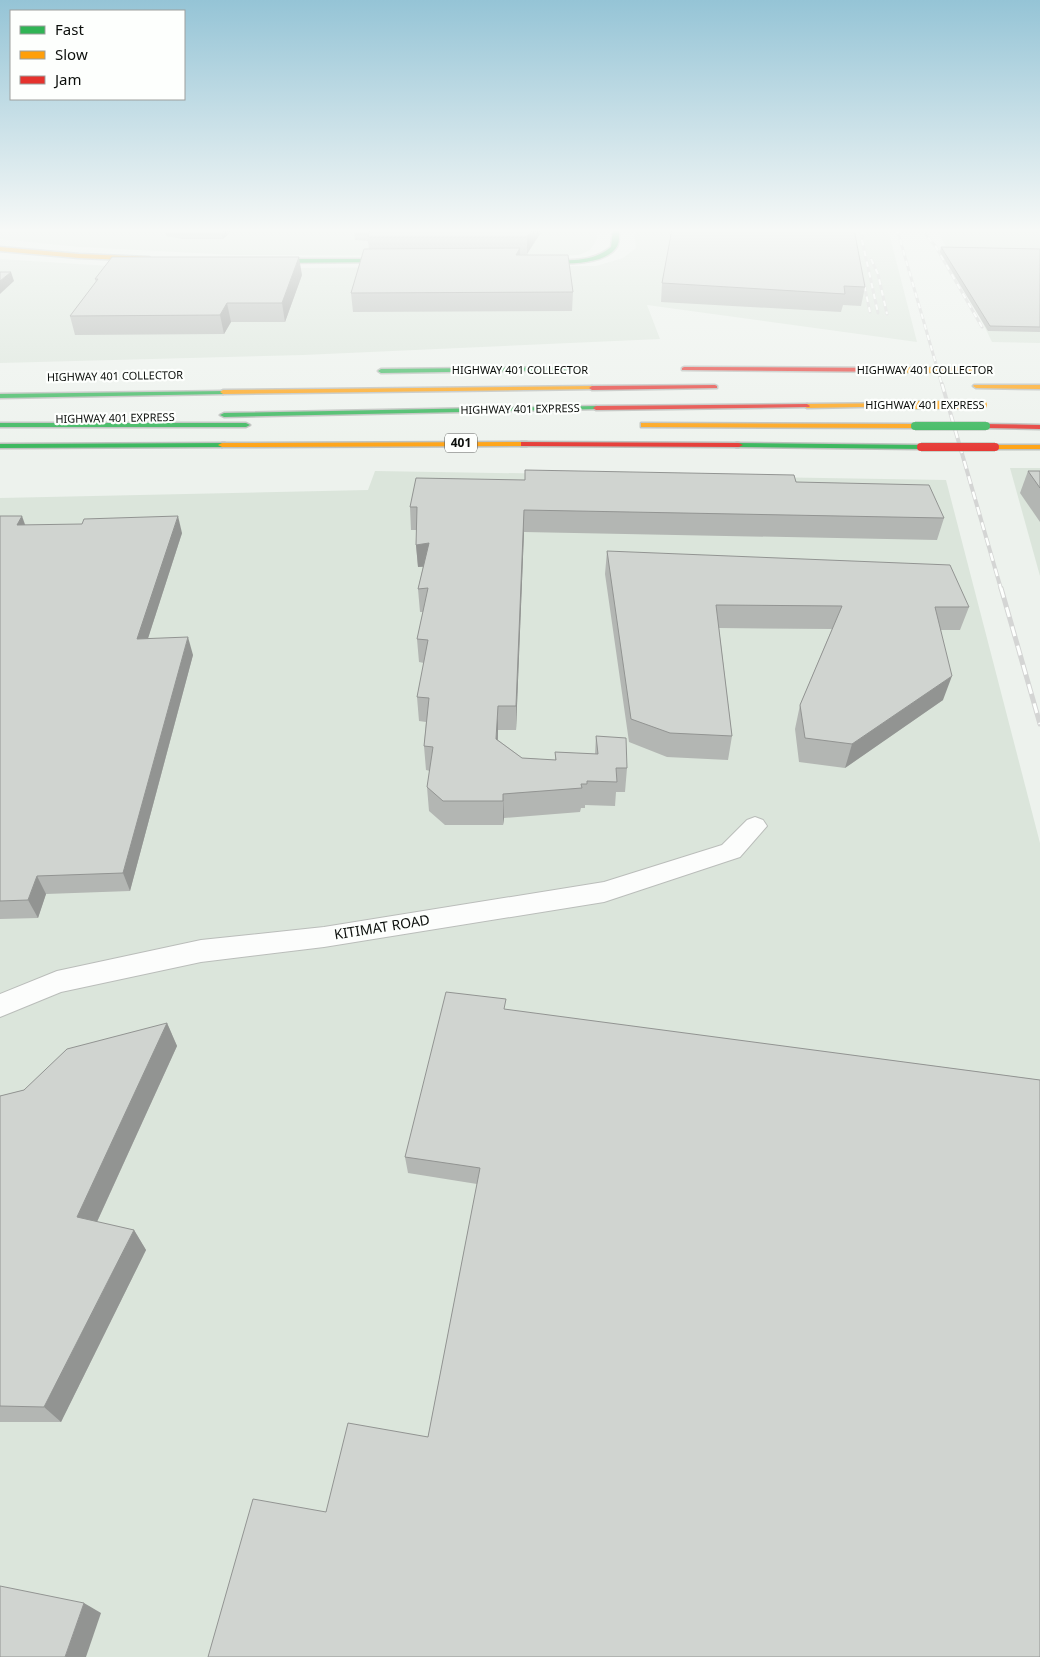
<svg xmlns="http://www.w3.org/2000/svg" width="1040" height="1657" viewBox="0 0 1040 1657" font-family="'Noto Sans',sans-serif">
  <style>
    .built { fill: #dbe5db }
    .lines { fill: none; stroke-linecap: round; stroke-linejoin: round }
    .street-casing { stroke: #babdba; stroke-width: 2 }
    .fast-casing { stroke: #babdba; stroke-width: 3 }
    .slow-casing { stroke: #babdba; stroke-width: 3 }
    .jam-casing { stroke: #babdba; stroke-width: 3 }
    .street { fill: #fcfdfc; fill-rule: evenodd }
    .fast { fill: #30b455; fill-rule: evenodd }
    .slow { fill: #ff9f0a; fill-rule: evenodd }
    .jam { fill: #e5322d; fill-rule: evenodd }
    .rail-far2-casing { stroke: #d4d5d4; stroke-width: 3 }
    .rail-far1-casing { stroke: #d4d5d4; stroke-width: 4 }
    .rail-casing { stroke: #d4d5d4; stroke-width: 5 }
    .rail-far2 { stroke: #fdfffd; stroke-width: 2; stroke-dasharray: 5.5; stroke-linecap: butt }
    .rail-far1 { stroke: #fdfffd; stroke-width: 2.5; stroke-dasharray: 8; stroke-linecap: butt }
    .rail { stroke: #fdfffd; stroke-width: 3; stroke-dasharray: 10; stroke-linecap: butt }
    .fast-bridge-casing { stroke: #a1afa3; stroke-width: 9; stroke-linecap: butt }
    .slow-bridge-far1-casing { stroke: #a1afa3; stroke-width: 7; stroke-linecap: butt }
    .slow-bridge-casing { stroke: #a1afa3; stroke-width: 9; stroke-linecap: butt }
    .jam-bridge-casing { stroke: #a1afa3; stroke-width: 9; stroke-linecap: butt }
    .fast-bridge { stroke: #30b455; stroke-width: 8 }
    .slow-bridge-far1 { stroke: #ff9f0a; stroke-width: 5.5 }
    .slow-bridge { stroke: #ff9f0a; stroke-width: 8 }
    .jam-bridge { stroke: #e5322d; stroke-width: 8 }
    .wall { fill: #b3b6b3 }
    .shaded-wall { fill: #929492 }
    .building { fill: #d0d4d0; stroke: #929492 }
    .labels { text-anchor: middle; stroke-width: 4.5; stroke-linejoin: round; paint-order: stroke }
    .far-street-label { font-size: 11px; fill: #0c0f0c; stroke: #fdfffd }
    .shield { fill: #fdfffd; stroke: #545754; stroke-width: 1 }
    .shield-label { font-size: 12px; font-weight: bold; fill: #0c0f0c }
    .street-label { font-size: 14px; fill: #0c0f0c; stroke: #fdfffd }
  </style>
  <rect width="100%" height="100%" fill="#edf2ed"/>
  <!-- built -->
  <g class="built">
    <path d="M0 229H597V239L590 250 579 255 545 256 235 255 79 247 0 239Z"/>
    <path d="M634 229H888L917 342 647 305 660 339 303 355 0 363V259L156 269 596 266 623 258 636 248Z"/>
    <path d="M937 229H1040V343L992 342Z"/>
    <path d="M1010 468H1040V576Z"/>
    <path d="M375 471 946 480 1040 843V1657H0V498L368 490Z"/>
  </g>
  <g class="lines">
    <defs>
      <path id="street" d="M755 817 763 820 767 826 740 857 604 902 324 947 201 962 61 992 0 1017V994L57 971 201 940 324 927 604 882 722 845 747 820Z"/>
      <g id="fast">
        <path d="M613 229H619C619 235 620 243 616 248 601 268 554 263 532 263L529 261 532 259C558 260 590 265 611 247Z"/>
        <path d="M397 259 399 262 262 263 259 261 262 259Z"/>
        <path d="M578 367 580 368V370L381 373 378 371 381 369Z"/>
        <path d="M225 391 226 392 223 394 0 398V394Z"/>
        <path d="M596 406 598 407V409L224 417 220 415 224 413Z"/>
        <path d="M0 423H246L250 425 246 427H0Z"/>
        <path d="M225 443 226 445 222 447 0 448V444Z"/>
        <path d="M736 443 921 445 925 447 921 449 739 447H736Z"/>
      </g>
      <g id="slow">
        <path d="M0 247 79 254 149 257 152 259 149 261 79 258 0 251Z"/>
        <path d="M974 385H1040V389L976 388 973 386Z"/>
        <path d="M592 386 594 387V389L223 394 220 392 223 390Z"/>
        <path d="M909 403 911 404V406L807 408 804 406 807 404Z"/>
        <path d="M641 423 915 424 919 426 915 428 644 427H641Z"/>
        <path d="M524 442H527V446L222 447 218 445 222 443Z"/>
        <rect x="992" y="445" width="48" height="4"/>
      </g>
      <g id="jam">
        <path d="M684 367 903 368 906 370 903 372 682 370V368Z"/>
        <path d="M715 385 717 386V388L592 390 589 388 592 386Z"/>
        <path d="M807 404 810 406 809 407 596 410 593 408 596 406Z"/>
        <path d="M983 424 1040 425V429L986 428 982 426Z"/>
        <path d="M521 442 739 443 743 445 739 447 524 446H521Z"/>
      </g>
    </defs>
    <!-- street casing -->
    <use href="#street" class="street-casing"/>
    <!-- fast casing -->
    <use href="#fast" class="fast-casing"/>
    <!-- slow casing -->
    <use href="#slow" class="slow-casing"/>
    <!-- jam casing -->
    <use href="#jam" class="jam-casing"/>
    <!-- street -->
    <use href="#street" class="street"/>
    <!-- fast -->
    <use href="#fast" class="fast"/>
    <!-- slow -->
    <use href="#slow" class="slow"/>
    <!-- jam -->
    <use href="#jam" class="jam"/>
    <defs>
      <g id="rail-far2">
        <path d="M863 229 862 240 878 313"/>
        <path d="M897 229 942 385"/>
        <path d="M921 229 936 247 982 327"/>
        <path d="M871 259 878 274 887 314"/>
        <path d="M862 275 870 312"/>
      </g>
      <path id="rail-far1" d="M942 384 1001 589"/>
      <path id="rail" d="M1001 588 1040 724"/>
    </defs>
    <!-- rail-far2 casing -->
    <use href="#rail-far2" class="rail-far2-casing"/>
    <!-- rail-far1 casing -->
    <use href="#rail-far1" class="rail-far1-casing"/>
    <!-- rail casing -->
    <use href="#rail" class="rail-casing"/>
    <!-- rail-far2 -->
    <use href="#rail-far2" class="rail-far2"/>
    <!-- rail-far1 -->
    <use href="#rail-far1" class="rail-far1"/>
    <!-- rail -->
    <use href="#rail" class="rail"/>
    <defs>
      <path id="fast-bridge" d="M915 426H986"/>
      <path id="slow-bridge-far1" d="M903 370H977"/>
      <path id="slow-bridge" d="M909 405H983"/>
      <path id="jam-bridge" d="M921 447H995"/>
    </defs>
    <!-- fast-bridge casing -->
    <use href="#fast-bridge" class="fast-bridge-casing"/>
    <!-- slow-bridge-far1 casing -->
    <use href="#slow-bridge-far1" class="slow-bridge-far1-casing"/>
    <!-- slow-bridge casing -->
    <use href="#slow-bridge" class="slow-bridge-casing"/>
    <!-- jam-bridge casing -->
    <use href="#jam-bridge" class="jam-bridge-casing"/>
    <!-- fast-bridge -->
    <use href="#fast-bridge" class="fast-bridge"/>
    <!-- slow-bridge-far1 -->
    <use href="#slow-bridge-far1" class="slow-bridge-far1"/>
    <!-- slow-bridge -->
    <use href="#slow-bridge" class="slow-bridge"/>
    <!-- jam-bridge -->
    <use href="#jam-bridge" class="jam-bridge"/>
  </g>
  <!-- wall -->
  <g class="wall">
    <path d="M165 229H233L223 239H183L166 236Z"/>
    <path d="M354 229H543L527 254 573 292 572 311 353 312 351 293 369 249 368 241 355 240Z"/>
    <path d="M672 229 865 287 861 306 843 305 841 312 661 302 662 283Z"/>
    <path d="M941 247 1040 249V332L988 331 940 252Z"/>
    <path d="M302 275 285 322H231L224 334 75 335 70 316 96 282 95 279Z"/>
    <path d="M1028 471H1040V522L1020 493Z"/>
    <path d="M525 480 796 482 944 518 937 540 524 532 516 730H498V740L522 758 555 760V752L595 754 596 736 627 768 625 792H616L615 806 585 805V808H581L580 812 504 818 503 825H445L429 811 427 787 430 771 426 770 424 746 426 722 419 721 417 697 424 663 419 662 417 639 423 612H420L418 589 423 567H418L416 545 417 530H411L410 507Z"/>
    <path d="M0 516 26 525 182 533 148 638 193 655 130 891 46 894 38 918 0 919Z"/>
    <path d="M607 551 969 607 960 630H941L943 700 845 768 799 762 795 729 800 705 832 629 719 628 732 736 728 760 667 757 629 742 605 574Z"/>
    <path d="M506 1010 1040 1080 326 1512 428 1437 477 1184 408 1173 405 1157Z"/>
    <path d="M167 1023 177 1046 97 1222 134 1230 146 1250 61 1422H0V1096L24 1090Z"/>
  </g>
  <!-- shaded-wall -->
  <g class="shaded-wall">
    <path d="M221 229H233L223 239Z"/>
    <path d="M533 229H543L527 254V237Z"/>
    <path d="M520 248V266L516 255Z"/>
    <path d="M299 257 302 275 285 322 282 303Z"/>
    <path d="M11 272 14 281 0 294V281Z"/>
    <path d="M227 303 231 322 224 334 220 315Z"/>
    <path d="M524 510V532L516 730V706Z"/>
    <path d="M22 516 28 533 17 525Z"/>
    <path d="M178 516 182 533 142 657 137 639Z"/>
    <path d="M429 543 430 566 418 567 416 545Z"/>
    <path d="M188 637 193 655 130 891 123 873Z"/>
    <path d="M952 676 943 700 845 768 852 744Z"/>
    <path d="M498 706V730L497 763 496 739Z"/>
    <path d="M503 794 504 818 503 825Z"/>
    <path d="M37 876 46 894 38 918 28 900Z"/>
    <path d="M167 1023 177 1046 90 1237 77 1217Z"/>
    <path d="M134 1230 146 1250 61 1422 44 1407Z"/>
    <path d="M84 1603 101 1613 86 1657H65Z"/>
  </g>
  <!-- building -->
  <g class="building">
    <path d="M370 229H533L527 237H368Z"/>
    <path d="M672 229H854L865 287 844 286 845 294 662 283Z"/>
    <path d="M941 247 1040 249V327L990 326Z"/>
    <path d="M520 248 516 255H568L573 292 351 293 364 249Z"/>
    <path d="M112 257H299L282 303H227L220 315 70 316 98 279H95Z"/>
    <path d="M0 272H11L0 281Z"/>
    <path d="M525 470 794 475 796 482 929 485 944 518 524 510 516 706H498L496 739 522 758 556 760 555 752 598 754 596 736 626 738 627 768H616L617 782 587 781V784H581L582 788 503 794V801H443L427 787 433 747 424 746 429 698 417 697 428 640 417 639 428 588 418 589 429 543 416 545 417 507H410L416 478 525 480Z"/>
    <path d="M1028 471H1040V488Z"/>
    <path d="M0 516H22L17 525 82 524 84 519 178 516 137 639 188 637 123 873 37 876 28 900 0 901Z"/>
    <path d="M607 551 950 565 969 607H935L952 676 852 744 805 738 800 705 842 606 716 605 732 736 670 733 631 719Z"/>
    <path d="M446 992 506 999 504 1009 1040 1080V1657H208L253 1499 326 1512 348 1423 428 1437 480 1168 405 1157Z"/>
    <path d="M167 1023 77 1217 134 1230 44 1407 0 1406V1096L24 1090 67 1049Z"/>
    <path d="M0 1586 84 1603 65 1657H0Z"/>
  </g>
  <!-- sky -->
  <linearGradient id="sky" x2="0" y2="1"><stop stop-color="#95c4d6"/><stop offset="0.5" stop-color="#f7f9f7"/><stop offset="1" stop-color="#f7f9f7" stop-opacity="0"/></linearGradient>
  <rect width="1040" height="461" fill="url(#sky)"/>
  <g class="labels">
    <!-- far-street labels -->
    <g class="far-street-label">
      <text x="520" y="374">HIGHWAY 401 COLLECTOR</text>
      <text x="925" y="374">HIGHWAY 401 COLLECTOR</text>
      <text transform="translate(115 376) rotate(-1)" y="4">HIGHWAY 401 COLLECTOR</text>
      <text x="925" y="409">HIGHWAY 401 EXPRESS</text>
      <text transform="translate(520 409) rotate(-1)" y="4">HIGHWAY 401 EXPRESS</text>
      <text transform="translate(115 418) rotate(-1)" y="4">HIGHWAY 401 EXPRESS</text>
    </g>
    <!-- shield labels -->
    <rect class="shield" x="445" y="433.5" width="32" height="19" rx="4"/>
    <g class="shield-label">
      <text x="461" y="447">401</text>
    </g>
    <!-- street labels -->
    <g class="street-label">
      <text transform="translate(382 927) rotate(-9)" y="5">KITIMAT ROAD</text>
    </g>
  </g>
  <!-- legend -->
  <rect x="10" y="10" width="175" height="90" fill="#fdfffd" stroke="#9d9f9d"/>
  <rect x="20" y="26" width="25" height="8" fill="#30b455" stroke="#9d9f9d"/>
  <text x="55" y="35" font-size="15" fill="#0c0f0c">Fast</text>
  <rect x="20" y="51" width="25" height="8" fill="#ff9f0a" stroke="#9d9f9d"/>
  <text x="55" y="60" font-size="15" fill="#0c0f0c">Slow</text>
  <rect x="20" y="76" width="25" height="8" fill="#e5322d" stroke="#9d9f9d"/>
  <text x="55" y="85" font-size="15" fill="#0c0f0c">Jam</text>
</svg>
